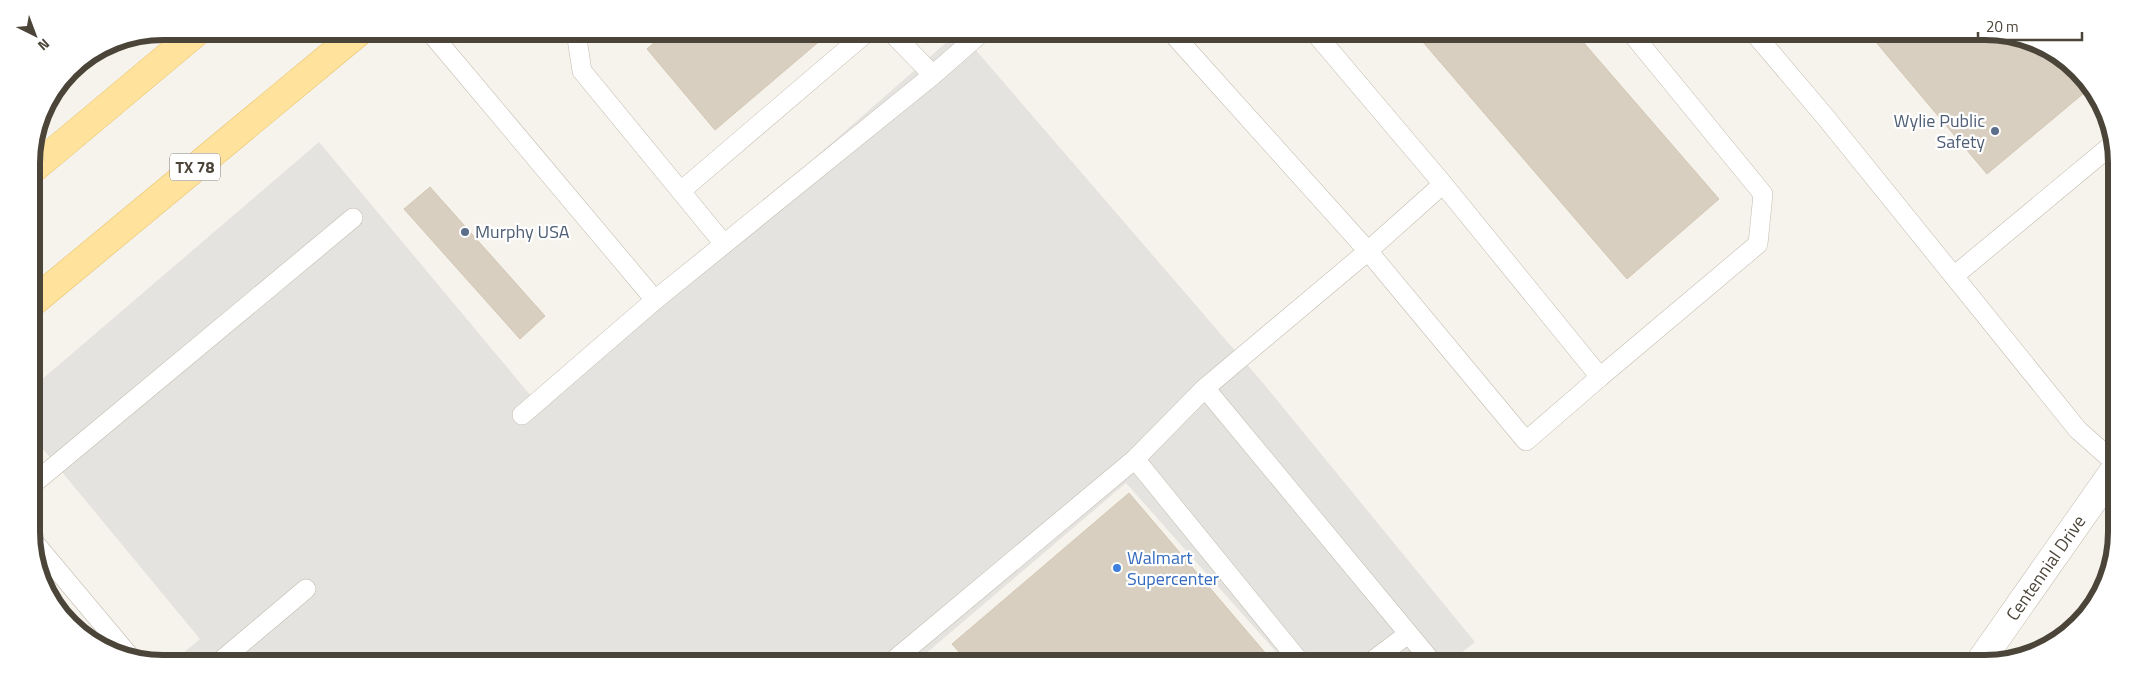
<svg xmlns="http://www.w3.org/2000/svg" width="2148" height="695" viewBox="0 0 2148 695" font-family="'Titillium Web',sans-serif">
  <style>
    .parking { fill: #e5e3e0 }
    .building { fill: #d8cfc1; stroke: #d3c7b4 }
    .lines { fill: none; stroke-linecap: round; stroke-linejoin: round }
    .service-casing { stroke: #c2bbae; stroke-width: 20 }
    .minor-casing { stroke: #c2bbae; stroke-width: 29 }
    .primary-casing { stroke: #e6c16a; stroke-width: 29 }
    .service { stroke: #fff; stroke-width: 19 }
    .minor { stroke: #fff; stroke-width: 28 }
    .primary { stroke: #ffe39c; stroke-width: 28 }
    .service-dot { fill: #5c6f8a; stroke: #fff; stroke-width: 2 }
    .shop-dot { fill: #3f7fe0; stroke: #fff; stroke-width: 2 }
    .labels { text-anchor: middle; stroke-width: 4.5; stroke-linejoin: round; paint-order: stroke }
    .shield { fill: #fff; stroke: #817c74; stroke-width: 1 }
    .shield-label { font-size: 16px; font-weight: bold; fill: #4b4439 }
    .service-label { font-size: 18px; fill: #4e5e75; stroke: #fff; text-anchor: end }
    .shop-label { font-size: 18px; fill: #366cbe; stroke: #fff; text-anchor: start }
    .street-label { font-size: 18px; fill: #4b4439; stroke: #fff }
    .rim { fill: none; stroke: #4b4439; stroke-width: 6 }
  </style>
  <rect width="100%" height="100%" fill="#f6f3ec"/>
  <!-- parking -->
  <path class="parking" d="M957 33H961L1263 383 1475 642 1450 662H1285L1126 483 917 661 176 659 200 639 33 437V387L319 142 536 402Z"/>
  <!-- building -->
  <g class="building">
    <path d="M666 32 829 33 715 130 647 49Z"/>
    <path d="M1416 34 1577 35 1719 199 1627 279Z"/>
    <path d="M1870 35 2019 36 2084 76 2090 88 1987 174Z"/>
    <path d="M430 187 545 316 520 339 404 209Z"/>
    <path d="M1129 493 1273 662 967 661 952 644Z"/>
  </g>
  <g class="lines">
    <defs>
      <g id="service">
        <path d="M430 32 655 300 933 75 981 33"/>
        <path d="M576 32 582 71 724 244"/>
        <path d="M892 33 933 75"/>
        <path d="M1173 34 1368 251 1526 441 1600 377"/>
        <path d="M1316 34 1443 184"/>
        <path d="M1756 35 1827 119 2078 430 2113 461"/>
        <path d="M681 191 866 33"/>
        <path d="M1954 276 2114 143"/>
        <path d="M1205 388 1368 251 1443 184 1600 377 1758 244 1763 194 1633 35"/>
        <path d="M522 415 655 300"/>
        <path d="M1135 459 1300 662"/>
        <path d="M33 484 353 218"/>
        <path d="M34 542 132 659"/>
        <path d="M223 659 306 589"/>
        <path d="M893 661 1135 459 1205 388 1432 662"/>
        <path d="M1371 662 1408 634"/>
      </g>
      <path id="minor" d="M1979 663 2113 472"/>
      <g id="primary">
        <path d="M32 170 198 31"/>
        <path d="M32 303 359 32"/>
      </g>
    </defs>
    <!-- service casing -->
    <use href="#service" class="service-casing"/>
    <!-- minor casing -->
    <use href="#minor" class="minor-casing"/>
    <!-- primary casing -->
    <use href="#primary" class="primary-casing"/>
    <!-- service -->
    <use href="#service" class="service"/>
    <!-- minor -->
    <use href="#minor" class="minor"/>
    <!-- primary -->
    <use href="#primary" class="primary"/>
  </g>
  <!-- markers -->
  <g class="service-dot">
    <circle cx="1995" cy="131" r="5"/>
    <circle cx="465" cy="232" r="5"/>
  </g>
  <circle class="shop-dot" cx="1117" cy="568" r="5"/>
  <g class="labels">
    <!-- shield labels -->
    <rect class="shield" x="170" y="153.5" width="50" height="27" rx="4"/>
    <g class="shield-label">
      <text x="195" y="173">TX 78</text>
    </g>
    <!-- service labels -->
    <g class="service-label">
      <text x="1985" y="127">Wylie Public<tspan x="1985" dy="21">Safety</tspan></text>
      <text x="475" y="238" text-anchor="start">Murphy USA</text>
    </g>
    <!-- shop labels -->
    <g class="shop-label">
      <text x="1127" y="564">Walmart<tspan x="1127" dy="21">Supercenter</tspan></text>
    </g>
    <!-- street labels -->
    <g class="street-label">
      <text transform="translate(2046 568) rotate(-55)" y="6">Centennial Drive</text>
    </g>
  </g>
  <!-- crop -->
  <path d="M0 0H2148V695H0ZM163 40H1985A123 123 0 0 1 2108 163V532A123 123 0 0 1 1985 655H163A123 123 0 0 1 40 532V163A123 123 0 0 1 163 40Z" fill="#fff" fill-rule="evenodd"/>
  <path class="rim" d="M163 40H1985A123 123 0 0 1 2108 163V532A123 123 0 0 1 1985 655H163A123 123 0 0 1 40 532V163A123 123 0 0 1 163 40Z"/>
  <!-- north arrow -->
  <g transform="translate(35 35) rotate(138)" stroke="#ffffff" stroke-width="4" paint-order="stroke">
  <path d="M0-4L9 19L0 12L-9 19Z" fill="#4b4439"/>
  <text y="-8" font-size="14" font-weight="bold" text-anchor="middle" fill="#4b4439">N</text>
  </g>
  <!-- scale -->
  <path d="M1978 32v8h104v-8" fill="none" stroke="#4b4439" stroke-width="2.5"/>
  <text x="1986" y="32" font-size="15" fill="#4b4439" stroke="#ffffff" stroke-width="4" paint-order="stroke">20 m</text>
</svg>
